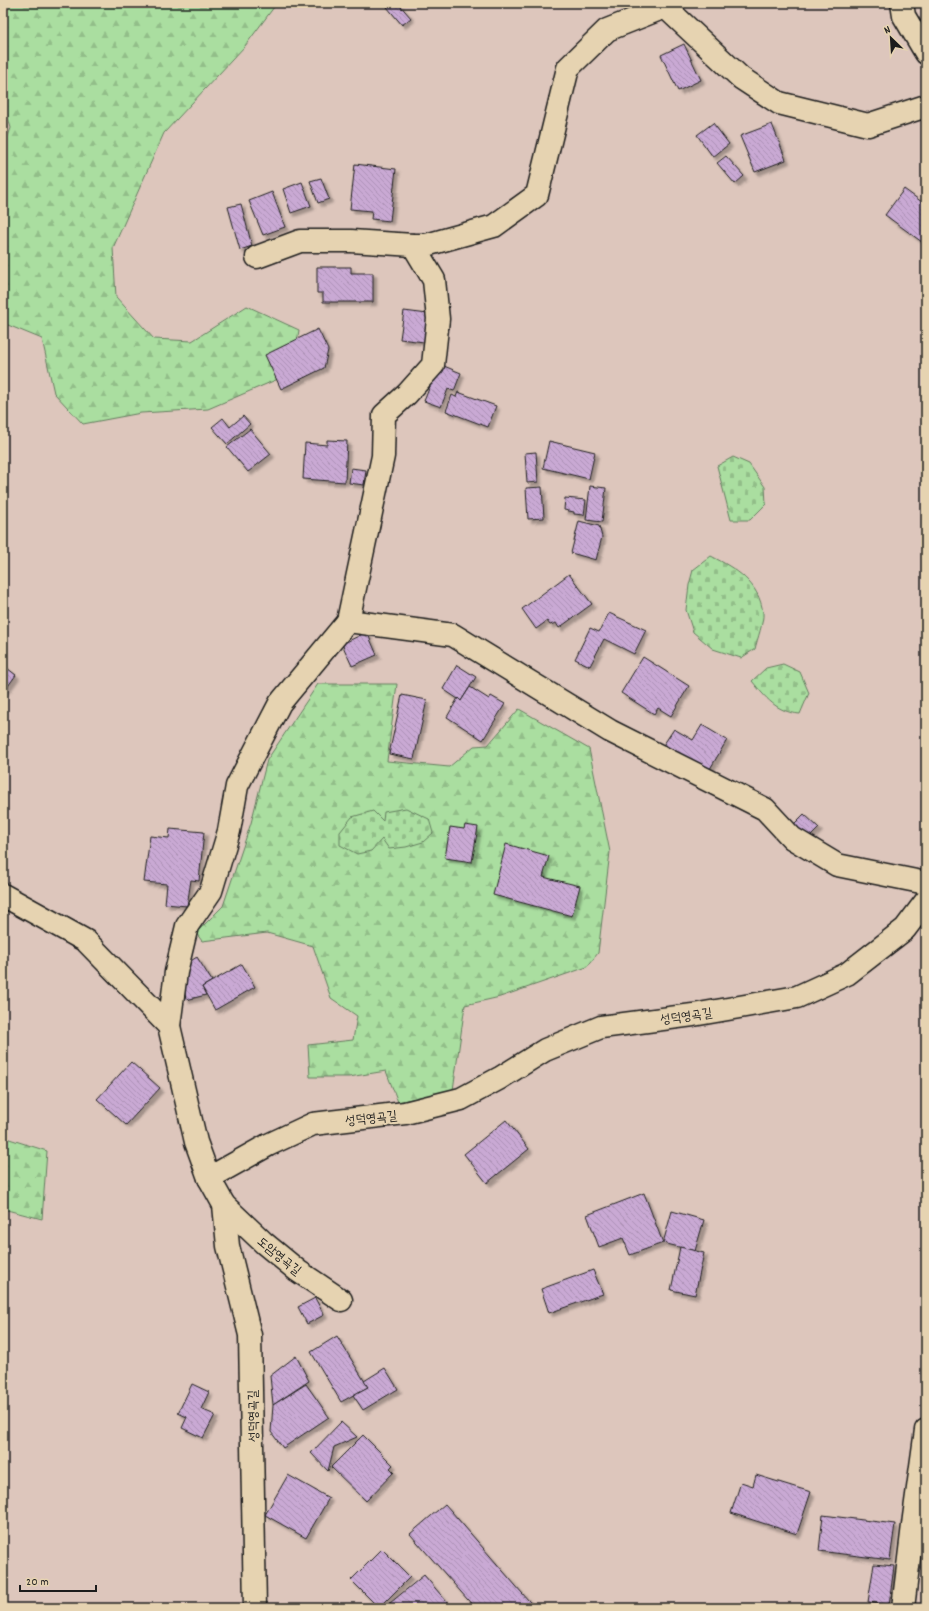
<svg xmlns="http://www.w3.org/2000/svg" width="929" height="1611" viewBox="0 0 929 1611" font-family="Dekko,'Poor Story',sans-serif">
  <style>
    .forest { fill: url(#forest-firs); stroke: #637d5e }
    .cemetery { fill: url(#cemetery-stones); stroke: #637d5e }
    .building { fill: url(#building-back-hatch); stroke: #1c1c1c; filter: url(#shadow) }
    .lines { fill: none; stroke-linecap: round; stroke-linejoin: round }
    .minor-casing { stroke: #1c1c1c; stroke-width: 25 }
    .secondary-casing { stroke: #1c1c1c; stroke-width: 25 }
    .minor { stroke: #e6d3b1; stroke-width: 22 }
    .secondary { stroke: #e6d3b1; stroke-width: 22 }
    .labels { text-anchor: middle; stroke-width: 4; stroke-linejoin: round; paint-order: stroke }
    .street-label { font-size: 13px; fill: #1c1c1c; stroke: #e6d3b1 }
  </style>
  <defs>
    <pattern id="forest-firs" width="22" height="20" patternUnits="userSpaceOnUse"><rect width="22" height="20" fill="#aadea0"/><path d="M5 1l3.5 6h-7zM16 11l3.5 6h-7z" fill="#92be89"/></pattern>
    <pattern id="cemetery-stones" width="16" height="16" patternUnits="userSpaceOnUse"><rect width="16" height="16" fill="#aadea0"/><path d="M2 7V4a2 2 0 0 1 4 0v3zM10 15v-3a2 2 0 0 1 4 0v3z" fill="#92be89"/></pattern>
    <pattern id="building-back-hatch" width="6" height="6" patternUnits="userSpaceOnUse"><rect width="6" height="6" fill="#c9a9d4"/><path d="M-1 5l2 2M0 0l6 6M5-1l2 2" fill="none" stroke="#ac91b5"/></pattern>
    <filter id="shadow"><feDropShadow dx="3.5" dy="3.5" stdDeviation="1" flood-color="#0004"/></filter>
  </defs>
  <rect width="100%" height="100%" fill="#ddc6bc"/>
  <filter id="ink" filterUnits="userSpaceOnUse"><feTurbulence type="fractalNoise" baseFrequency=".025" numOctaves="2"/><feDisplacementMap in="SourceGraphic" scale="8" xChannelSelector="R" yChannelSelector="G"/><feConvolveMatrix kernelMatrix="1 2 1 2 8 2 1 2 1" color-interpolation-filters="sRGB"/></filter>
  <g filter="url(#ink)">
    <!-- forest -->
    <g class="forest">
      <path d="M3 3H277L245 46 164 133 113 248 116 297 154 339 192 341 247 306 299 330 292 373 208 409 141 413 83 424 54 393 42 339 3 323V150L11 128 3 101Z"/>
      <path d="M318 684H397L387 761 449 767 474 746 488 745 519 709 589 749 610 852 598 953 587 967 500 997 465 1005 453 1090 398 1102 386 1071 349 1077H310L308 1045 353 1040 357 1016 331 998 313 946 267 933 202 941 196 933 223 906 251 823 267 760Z"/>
      <path d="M3 1137 47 1151 42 1219 3 1209Z"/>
    </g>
    <!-- cemetery -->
    <g class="cemetery">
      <path d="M733 457 749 464 765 487 766 504 750 520H731L717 466Z"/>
      <path d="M711 556C736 569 759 582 763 613 764 621 757 640 755 649L741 658 713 649 693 632 686 610 689 585 693 570Z"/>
      <path d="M783 664 800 672 809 693 800 714C776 712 766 698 752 681L766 668Z"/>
      <path d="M406 808 429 819 433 833 423 842 406 847 389 849 382 839 371 851 357 854 340 845V832L352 817 373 811 383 821 384 812Z"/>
    </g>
    <!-- building -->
    <g class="building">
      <path d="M392 3H398L411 18 402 25 387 7Z"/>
      <path d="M684 44 701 80 678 91 661 55Z"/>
      <path d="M713 123 729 144 713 157 697 135Z"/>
      <path d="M772 124 786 160 755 172 740 136Z"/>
      <path d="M726 156 744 176 735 184 717 163Z"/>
      <path d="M355 164 396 169 390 221 371 219 372 211 350 209Z"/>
      <path d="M321 178 329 199 318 203 310 181Z"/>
      <path d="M302 182 311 206 291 213 283 189Z"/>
      <path d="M904 189 926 205V245L885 215Z"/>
      <path d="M272 192 285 227 263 235 249 201Z"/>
      <path d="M241 204 252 246 240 250 228 207Z"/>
      <path d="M317 267H351V273H373V302H323V293H317Z"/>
      <path d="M404 311 428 314 424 342 400 339Z"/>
      <path d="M318 329 328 350 324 368 281 389 265 355Z"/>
      <path d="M439 364 461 373 454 391 448 389 441 407 424 401Z"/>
      <path d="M458 392 496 406 488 427 446 411 452 395 456 397Z"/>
      <path d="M243 416 250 424 227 444 212 427 223 418 230 427Z"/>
      <path d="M250 429 271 454 248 472 227 447Z"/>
      <path d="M327 440 347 441 345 482 303 479 305 443 327 445Z"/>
      <path d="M549 441 595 452 589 479 543 468Z"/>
      <path d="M536 452 538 482 527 483 525 453Z"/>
      <path d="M351 468 366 470 364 485 349 483Z"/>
      <path d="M590 486 606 488 602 522 586 520Z"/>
      <path d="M542 487 544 518 528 519 526 488Z"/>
      <path d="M565 498 586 500 584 515 574 514V512L564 510Z"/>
      <path d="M579 521 599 526 602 537 596 560 571 553Z"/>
      <path d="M569 574 592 604 559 628 556 623 550 625 547 621 536 629 522 609Z"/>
      <path d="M609 613 646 630 634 654 604 639 590 666 575 659 590 628 599 632Z"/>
      <path d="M367 632 377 655 352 666 342 644Z"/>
      <path d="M643 657 689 686 671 716 658 708 654 714 621 693Z"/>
      <path d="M3 665 16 675 3 693Z"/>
      <path d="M457 665 476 677 461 701 443 689Z"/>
      <path d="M470 687 489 699 491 696 505 704 483 740 447 717 458 698 461 701Z"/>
      <path d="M402 695 427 700 414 759 389 754Z"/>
      <path d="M702 725 727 740 707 774 662 747 674 729 693 740Z"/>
      <path d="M804 814 819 828 807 840 792 826Z"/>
      <path d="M465 825 478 827 472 862 445 858 450 827 464 829Z"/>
      <path d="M170 829 204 832 199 881 191 880 187 906 165 904 167 884 144 882 150 836 169 838Z"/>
      <path d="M506 844 549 856 543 877 580 886 572 916 493 895Z"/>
      <path d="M197 957 212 981 202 987 206 995 186 1000 181 967Z"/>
      <path d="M242 964 255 987 215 1010 202 987Z"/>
      <path d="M131 1062 160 1088 126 1125 97 1099Z"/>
      <path d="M506 1120 529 1149 487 1183 464 1154Z"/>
      <path d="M644 1193 663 1243 630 1255 623 1238 599 1247 587 1215Z"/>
      <path d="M672 1211 704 1220 695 1251 663 1243Z"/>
      <path d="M680 1247 704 1253 695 1295 671 1290Z"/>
      <path d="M593 1270 603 1294 549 1313 541 1289Z"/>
      <path d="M315 1298 324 1315 307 1324 298 1307Z"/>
      <path d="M337 1336 368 1387 341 1402 311 1352Z"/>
      <path d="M296 1356 309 1381 273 1405 270 1376Z"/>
      <path d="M385 1368 398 1389 363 1410 353 1395 368 1387 364 1381Z"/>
      <path d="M192 1384 209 1392 201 1409 215 1415 203 1438 182 1428 187 1417 178 1413Z"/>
      <path d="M306 1384 329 1417 283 1448 271 1432 273 1405Z"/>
      <path d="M341 1422 357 1437 334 1447 328 1471 311 1453Z"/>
      <path d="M363 1435 393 1465 390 1468 394 1472 366 1501 331 1467Z"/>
      <path d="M288 1475 329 1498 306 1538 265 1515Z"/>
      <path d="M756 1475 811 1492 797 1534 731 1513 741 1482 753 1486Z"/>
      <path d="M445 1504 535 1608H475L410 1534Z"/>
      <path d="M823 1515 895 1524 890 1560 819 1551Z"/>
      <path d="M382 1549 410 1577 379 1608 351 1580Z"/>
      <path d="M874 1564 894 1566 889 1605 868 1602Z"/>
      <path d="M424 1575 452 1608H384Z"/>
    </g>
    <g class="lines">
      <defs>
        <g id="minor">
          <path d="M661 3 741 78 779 103 868 125 926 106"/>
          <path d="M665 7 607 30 568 68 537 195 494 226 426 245H413L434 280 438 319 433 365 407 394 384 415 383 456 348 621 453 635 610 731 765 809 792 838 837 865 926 883"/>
          <path d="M257 257 300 241H351L413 245"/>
          <path d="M3 895 86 941 169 1026"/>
          <path d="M209 1178 196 1142 169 1026 176 972 187 926 211 891 229 831 237 786 280 703 348 621"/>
          <path d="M224 1205 264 1243 298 1271 341 1300"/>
          <path d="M903 1608 914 1517 926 1430"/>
        </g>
        <g id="secondary">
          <path d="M902 3 904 16 926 53"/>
          <path d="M255 1608 250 1335 228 1246 224 1205 209 1178 268 1145 313 1124 405 1113 461 1099 500 1078 545 1050 601 1027 693 1015 797 997 847 974 905 929 926 901"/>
        </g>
      </defs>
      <!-- minor casing -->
      <use href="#minor" class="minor-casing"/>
      <!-- secondary casing -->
      <use href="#secondary" class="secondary-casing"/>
      <!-- minor -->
      <use href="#minor" class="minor"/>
      <!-- secondary -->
      <use href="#secondary" class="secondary"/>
    </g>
  </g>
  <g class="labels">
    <!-- street labels -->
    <g class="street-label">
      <text transform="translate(686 1015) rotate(-8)" y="5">성덕영곡길</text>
      <text transform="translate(371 1117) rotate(-6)" y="5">성덕영곡길</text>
      <text transform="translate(280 1255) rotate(39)" y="5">도암영곡길</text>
      <text transform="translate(252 1416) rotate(-91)" y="5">성덕영곡길</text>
    </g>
  </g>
  <!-- margin -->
  <rect width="929" height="1611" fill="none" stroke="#e6d3b1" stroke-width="16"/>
  <rect x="8" y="8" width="913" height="1595" fill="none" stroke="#1c1c1c" stroke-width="1.5" filter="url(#ink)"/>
  <!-- north arrow -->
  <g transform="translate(891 38) rotate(335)" stroke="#e6d3b1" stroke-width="3" paint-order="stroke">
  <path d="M0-3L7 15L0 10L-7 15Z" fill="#1c1c1c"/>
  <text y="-6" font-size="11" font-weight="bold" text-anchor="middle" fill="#1c1c1c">N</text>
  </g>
  <!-- scale -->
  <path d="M20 1585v6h76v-6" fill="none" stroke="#1c1c1c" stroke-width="2"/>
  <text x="26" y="1585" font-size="12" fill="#1c1c1c" stroke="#e6d3b1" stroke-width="3" paint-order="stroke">20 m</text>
</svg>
